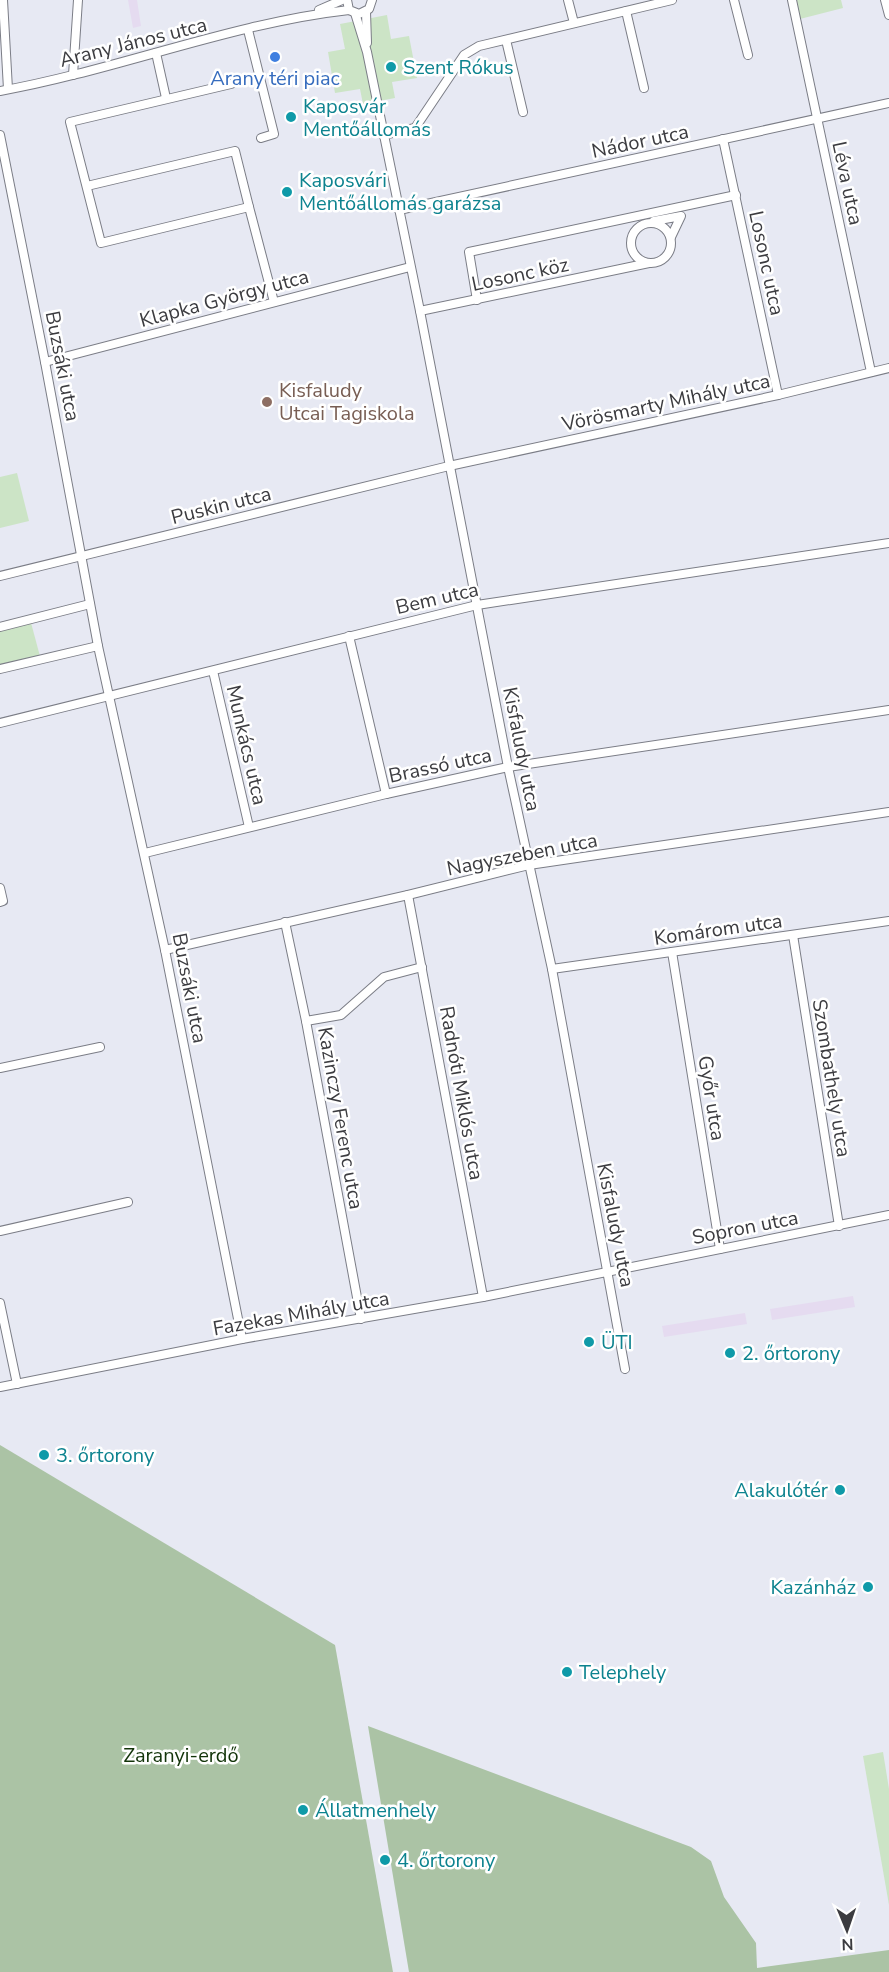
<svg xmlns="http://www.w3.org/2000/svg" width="889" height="1972" viewBox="0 0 889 1972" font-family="'Nunito Sans',sans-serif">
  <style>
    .industrial { fill: #e5dbf0 }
    .green { fill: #cce4c6 }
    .forest { fill: #abc3a5 }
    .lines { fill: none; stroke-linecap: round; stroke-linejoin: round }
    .minor-casing { stroke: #7b7d86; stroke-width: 10 }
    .minor { stroke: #fff; stroke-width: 8 }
    .shop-dot { fill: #3f7fe0; stroke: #fff; stroke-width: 2 }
    .culture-dot { fill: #0f9aa8; stroke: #fff; stroke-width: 2 }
    .education-dot { fill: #8d6e63; stroke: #fff; stroke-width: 2 }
    .labels { text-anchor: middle; stroke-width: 5; stroke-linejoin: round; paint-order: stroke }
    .street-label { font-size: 20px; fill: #3c3c40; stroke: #fff }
    .culture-label { font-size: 20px; fill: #0d838f; stroke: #fff; text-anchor: start }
    .shop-label { font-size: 20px; fill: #366cbe; stroke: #fff }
    .education-label { font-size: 20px; fill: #785e54; stroke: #fff; text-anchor: start }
    .park-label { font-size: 20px; fill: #123409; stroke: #fff }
  </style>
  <rect width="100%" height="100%" fill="#e7e9f3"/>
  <!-- industrial -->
  <g class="industrial">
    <path d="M128 0H137L141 26 133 28Z"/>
    <path d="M853 1296 855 1307 772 1320 770 1309Z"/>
    <path d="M745 1313 747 1324 664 1337 662 1326Z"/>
  </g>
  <!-- green -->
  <g class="green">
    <path d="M792 0H841L843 8 796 20Z"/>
    <path d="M387 15 391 39 409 36 417 78 392 82 395 98 363 104 360 89 335 93 328 52 345 49 340 24Z"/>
    <path d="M17 473 29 521 0 528V477Z"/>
    <path d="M30 619 41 660 0 669V627Z"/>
    <path d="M883 1752 889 1789V1905L863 1756Z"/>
  </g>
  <!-- forest -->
  <g class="forest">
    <path d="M0 1445 335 1645 393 1972H0Z"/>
    <path d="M368 1726 691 1847 711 1861 724 1897 756 1943 757 1968 889 1950V1972H409Z"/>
  </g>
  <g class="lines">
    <defs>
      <g id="minor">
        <path d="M3 0 8 89"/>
        <path d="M347 0 349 10 359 14 369 9 372 0"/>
        <path d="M568 0 574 23"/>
        <path d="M734 0 748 55"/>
        <path d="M792 0 871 372"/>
        <path d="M885 0 889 15"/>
        <path d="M319 10 342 0"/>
        <path d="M626 11 644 88"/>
        <path d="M366 12 367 43"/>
        <path d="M355 13 367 52 420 311 508 767 552 969 625 1369"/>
        <path d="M248 30 274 134 261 138"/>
        <path d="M506 40 523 112"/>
        <path d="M156 53 166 98"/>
        <path d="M73 75 78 0"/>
        <path d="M231 84 70 122 101 243 249 207 274 302"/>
        <path d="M0 91C117 70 232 23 349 10"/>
        <path d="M0 135 45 362 98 646 165 950 242 1339"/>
        <path d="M383 135 415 128 464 55 479 46 672 0"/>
        <path d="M723 139 778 395"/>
        <path d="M87 186 235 151 249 207"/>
        <path d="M399 210 889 103"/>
        <path d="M654 221 681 216 671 237"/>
        <circle cx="651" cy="243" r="20"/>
        <path d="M477 300 469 252 736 195"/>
        <path d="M420 311 649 263"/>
        <path d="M45 362 410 267"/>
        <path d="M0 576 449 466 778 395 889 368"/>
        <path d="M0 627 90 604"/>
        <path d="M349 636 386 794"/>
        <path d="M0 669 98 646"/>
        <path d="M213 671 249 827"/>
        <path d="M0 723 477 605 889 543"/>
        <path d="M145 853 386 794 508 767 889 710"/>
        <path d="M0 888 3 901 0 902"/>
        <path d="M408 895 483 1297"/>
        <path d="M285 922 306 1021 361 1319"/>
        <path d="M793 935 839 1226"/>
        <path d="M165 950 408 895 529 865 889 812"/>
        <path d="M672 952 720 1249"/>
        <path d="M552 969 889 921"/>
        <path d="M306 1021 341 1015 384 977 422 967"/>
        <path d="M0 1068 100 1047"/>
        <path d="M0 1231 128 1202"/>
        <path d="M0 1303 17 1384"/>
        <path d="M0 1387 242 1339 483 1297 889 1215"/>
      </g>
    </defs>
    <!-- minor casing -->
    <use href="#minor" class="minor-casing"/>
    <!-- minor -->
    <use href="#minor" class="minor"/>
  </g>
  <!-- markers -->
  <circle class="shop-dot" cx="275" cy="57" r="6"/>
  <g class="culture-dot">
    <circle cx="391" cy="67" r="6"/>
    <circle cx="291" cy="117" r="6"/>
    <circle cx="287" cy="192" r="6"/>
    <circle cx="589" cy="1342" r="6"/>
    <circle cx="730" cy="1353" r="6"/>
    <circle cx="44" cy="1455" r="6"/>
    <circle cx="840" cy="1490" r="6"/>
    <circle cx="868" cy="1587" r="6"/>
    <circle cx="567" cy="1672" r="6"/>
    <circle cx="303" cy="1810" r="6"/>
    <circle cx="385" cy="1860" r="6"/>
  </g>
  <circle class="education-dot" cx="267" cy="402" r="6"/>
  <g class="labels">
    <!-- street labels -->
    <g class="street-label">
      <text transform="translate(133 42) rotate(-14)" y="7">Arany János utca</text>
      <text transform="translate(640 141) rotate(-12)" y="7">Nádor utca</text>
      <text transform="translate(848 183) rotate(78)" y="7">Léva utca</text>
      <text transform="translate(767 263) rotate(78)" y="7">Losonc utca</text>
      <text transform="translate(520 274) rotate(-12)" y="7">Losonc köz</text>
      <text transform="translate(224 298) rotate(-15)" y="7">Klapka György utca</text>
      <text transform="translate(63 366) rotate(79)" y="7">Buzsáki utca</text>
      <text transform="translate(666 402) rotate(-12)" y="7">Vörösmarty Mihály utca</text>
      <text transform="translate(221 505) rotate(-14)" y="7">Puskin utca</text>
      <text transform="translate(437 598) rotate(-13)" y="7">Bem utca</text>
      <text transform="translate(247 745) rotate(77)" y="7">Munkács utca</text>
      <text transform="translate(522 749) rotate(79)" y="7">Kisfaludy utca</text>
      <text transform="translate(440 765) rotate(-12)" y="7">Brassó utca</text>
      <text transform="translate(522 854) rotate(-11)" y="7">Nagyszeben utca</text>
      <text transform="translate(718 929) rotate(-8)" y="7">Komárom utca</text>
      <text transform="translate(190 988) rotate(79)" y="7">Buzsáki utca</text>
      <text transform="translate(832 1078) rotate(81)" y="7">Szombathely utca</text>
      <text transform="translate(462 1093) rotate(80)" y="7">Radnóti Miklós utca</text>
      <text transform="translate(712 1098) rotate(81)" y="7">Győr utca</text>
      <text transform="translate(341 1118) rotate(80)" y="7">Kazinczy Ferenc utca</text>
      <text transform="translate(616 1225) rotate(79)" y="7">Kisfaludy utca</text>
      <text transform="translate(745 1227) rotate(-11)" y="7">Sopron utca</text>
      <text transform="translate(301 1313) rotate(-10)" y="7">Fazekas Mihály utca</text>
    </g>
    <!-- culture labels -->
    <g class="culture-label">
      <text x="403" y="74">Szent Rókus</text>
      <text x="303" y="113">Kaposvár<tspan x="303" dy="23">Mentőállomás</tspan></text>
      <text x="299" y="187">Kaposvári<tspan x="299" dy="23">Mentőállomás garázsa</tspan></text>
      <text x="601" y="1349">ÜTI</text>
      <text x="742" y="1360">2. őrtorony</text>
      <text x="56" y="1462">3. őrtorony</text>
      <text x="828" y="1497" text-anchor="end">Alakulótér</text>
      <text x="856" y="1594" text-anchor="end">Kazánház</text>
      <text x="579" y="1679">Telephely</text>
      <text x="315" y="1817">Állatmenhely</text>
      <text x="397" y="1867">4. őrtorony</text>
    </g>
    <!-- shop labels -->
    <g class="shop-label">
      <text x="275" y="85">Arany téri piac</text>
    </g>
    <!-- education labels -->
    <g class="education-label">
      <text x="279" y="397">Kisfaludy<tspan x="279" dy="23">Utcai Tagiskola</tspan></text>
    </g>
    <!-- park labels -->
    <g class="park-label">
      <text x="181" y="1762">Zaranyi-erdő</text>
    </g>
  </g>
  <!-- north arrow -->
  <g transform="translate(847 1930) rotate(178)" stroke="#ffffff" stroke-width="4.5" paint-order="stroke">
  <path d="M0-4.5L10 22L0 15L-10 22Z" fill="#3c3c40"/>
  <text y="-9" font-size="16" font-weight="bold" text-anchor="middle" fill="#3c3c40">N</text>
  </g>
</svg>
